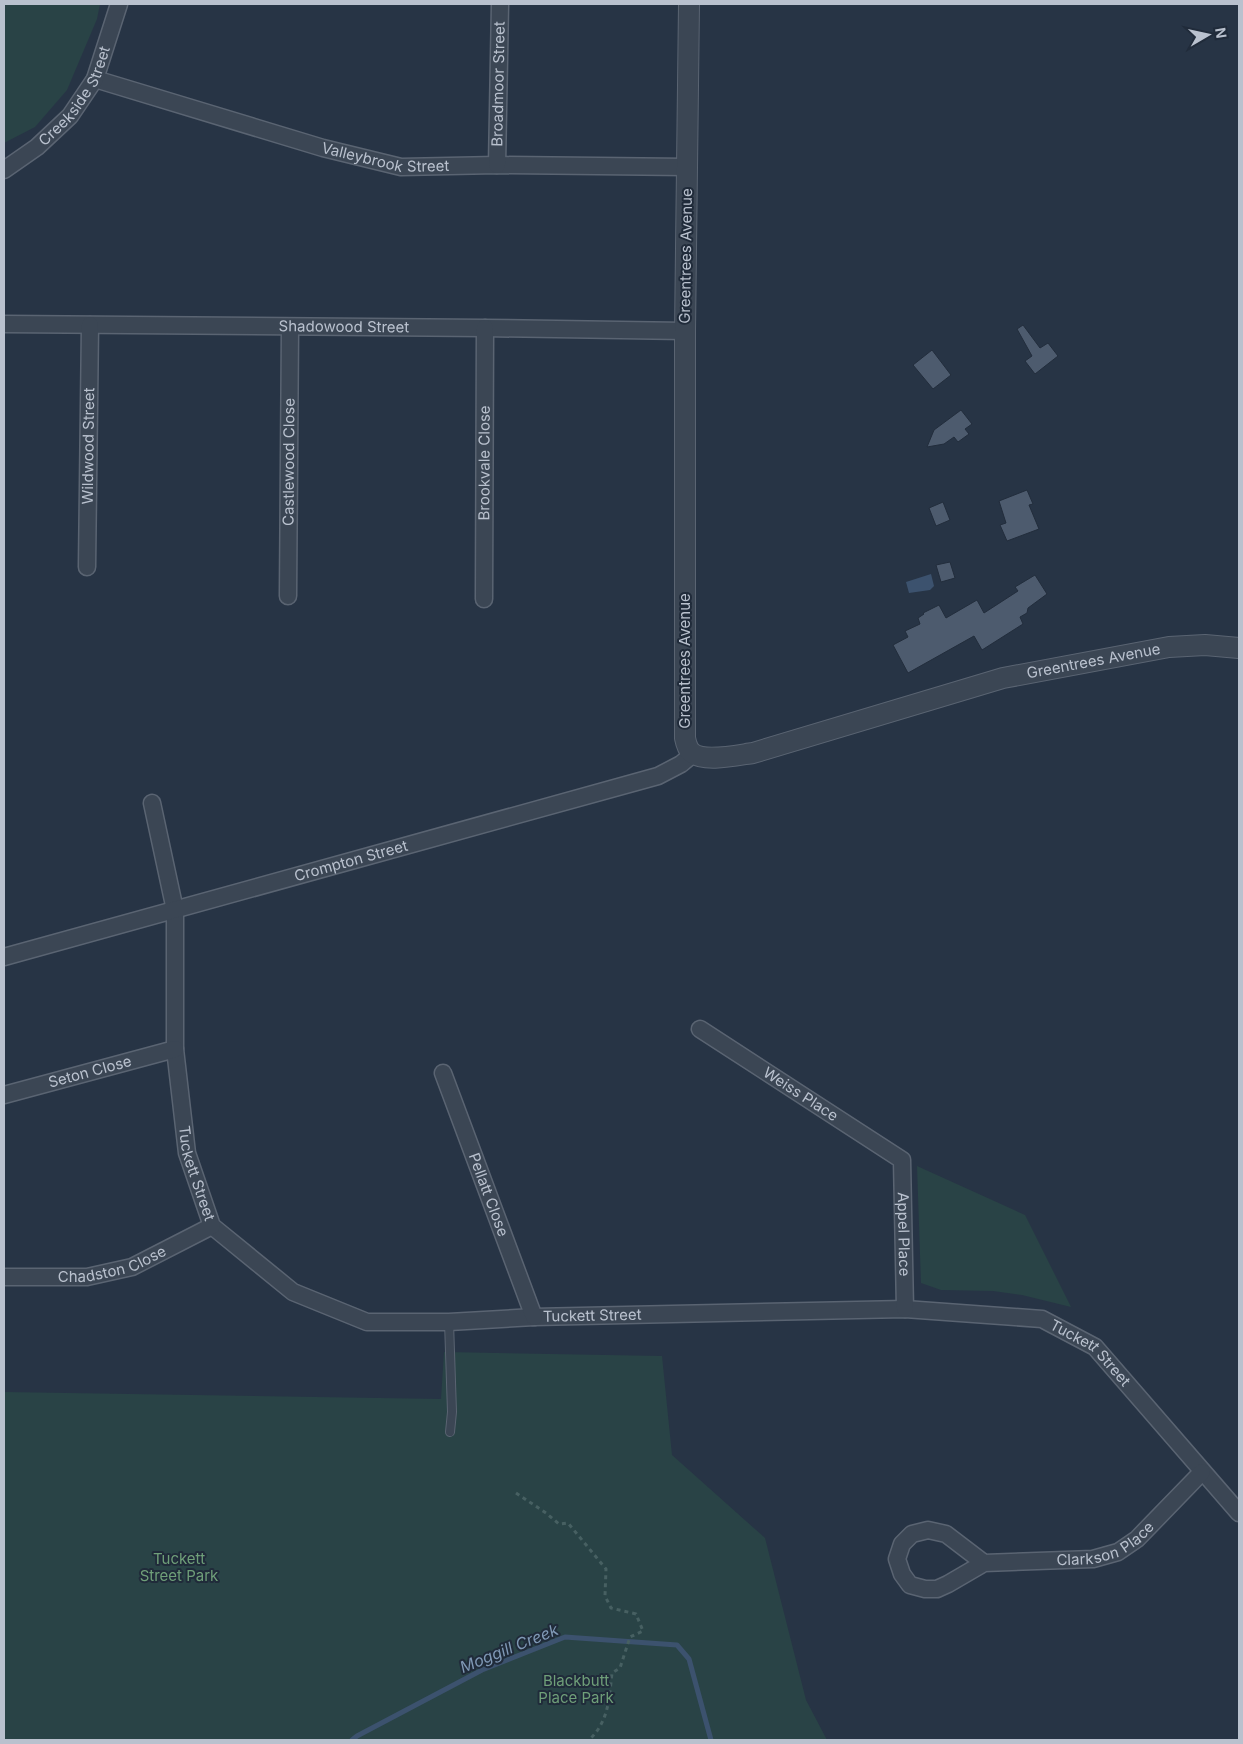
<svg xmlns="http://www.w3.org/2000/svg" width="1243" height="1744" viewBox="0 0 1243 1744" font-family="Inter,sans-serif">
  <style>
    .green { fill: #294346 }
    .water { fill: #3c526e }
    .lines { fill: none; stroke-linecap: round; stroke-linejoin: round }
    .stream { stroke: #3c526e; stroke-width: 5 }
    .building { fill: #4d5b6e; stroke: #222d3c }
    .service-casing { stroke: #5a6472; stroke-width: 10 }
    .minor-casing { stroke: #5a6472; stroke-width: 19 }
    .tertiary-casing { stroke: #5a6472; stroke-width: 22 }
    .path { stroke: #476062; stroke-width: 3; stroke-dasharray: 4 4; stroke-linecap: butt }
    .service { stroke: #3b4654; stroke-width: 8 }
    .minor { stroke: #3b4654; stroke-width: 16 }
    .tertiary { stroke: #3b4654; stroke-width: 20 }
    .labels { text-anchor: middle; stroke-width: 4; stroke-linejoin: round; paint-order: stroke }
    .street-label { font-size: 15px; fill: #b9c1ce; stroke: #202b3a }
    .park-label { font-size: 15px; fill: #6f9f79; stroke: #202b3a }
    .water-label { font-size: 16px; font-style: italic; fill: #7f98b5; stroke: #202b3a }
  </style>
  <rect width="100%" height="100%" fill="#273445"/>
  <!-- green -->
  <g class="green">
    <path d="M4 4H100L97 19 67 90 35 127 4 143Z"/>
    <path d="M917 1166 1025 1215 1071 1307 1022 1295 993 1291 941 1290 921 1283Z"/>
    <path d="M444 1352 662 1356 672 1455 765 1538 806 1700 827 1740H4V1392L441 1399Z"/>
  </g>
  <!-- water -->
  <path class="water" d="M931 574 934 586 930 590 909 593 906 582Z"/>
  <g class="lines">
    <!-- stream -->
    <path class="stream" d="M352 1740 357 1736 482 1670 565 1637 677 1645 689 1659 711 1740"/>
  </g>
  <!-- building -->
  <g class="building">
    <path d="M1023 325 1040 348 1048 343 1058 356 1035 374 1025 361 1032 356 1017 329Z"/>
    <path d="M932 350 951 375 933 389 913 365Z"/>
    <path d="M961 410 972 424 965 429 969 434 958 442 954 437 944 444 927 447 934 430Z"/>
    <path d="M1027 490 1033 504 1029 505 1039 529 1007 541 1000 525 1006 523 999 501Z"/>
    <path d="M943 502 950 520 936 526 929 508Z"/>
    <path d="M950 562 955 578 941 582 936 565Z"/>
    <path d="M1035 575 1047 594 1028 608 1027 613 1020 617 1023 624 982 650 974 636 908 673 893 645 908 637 905 631 920 624 918 618 924 614 923 613 939 605 946 618 977 600 984 613 1018 591 1015 587Z"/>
  </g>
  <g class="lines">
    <defs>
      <path id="service" d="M449 1322 452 1412 450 1432"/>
      <g id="minor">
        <path id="s1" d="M95 79 323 148 401 167 497 165 687 167"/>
        <path id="s2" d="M497 165 500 4"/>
        <path id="s3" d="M4 170 37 147 70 116 95 79 119 4"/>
        <path id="s4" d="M4 324 485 328 685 331"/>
        <path id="s5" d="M87 567 90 325"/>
        <path id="s6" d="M288 596 290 327"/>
        <path id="s7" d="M484 599 485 328"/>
        <path id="s8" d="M152 803 175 910V1049L187 1153 212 1226 293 1292 367 1322H449L534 1317 905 1309 1042 1319 1095 1347 1239 1513"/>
        <path id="s9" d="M4 957 658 776 681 764 693 754"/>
        <path id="s10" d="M700 1029 902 1160 905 1309"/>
        <path id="s11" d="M443 1073 534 1317"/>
        <path id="s12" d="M4 1095 175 1049"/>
        <path id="s13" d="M4 1277H87L132 1267 212 1226"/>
        <path id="s14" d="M984 1563 946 1534 928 1530 912 1534 902 1544 897 1559 902 1574 910 1585 925 1589H937L948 1584 984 1563 1093 1559 1118 1552 1137 1539 1202 1472"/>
      </g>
      <g id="tertiary">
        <path id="s15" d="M689 4 685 331V738C686 743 687 748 691 752 703 763 738 755 753 753L1003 678 1169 647 1205 645 1239 648"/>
      </g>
    </defs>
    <!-- service casing -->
    <use href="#service" class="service-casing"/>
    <!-- minor casing -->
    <use href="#minor" class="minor-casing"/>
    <!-- tertiary casing -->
    <use href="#tertiary" class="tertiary-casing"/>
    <!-- path -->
    <path class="path" d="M516 1493 546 1513 559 1524 568 1523 606 1569 605 1596 611 1608 636 1614 643 1631 630 1637 620 1668 612 1673C609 1699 609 1721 589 1740"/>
    <!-- service -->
    <use href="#service" class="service"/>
    <!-- minor -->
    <use href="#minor" class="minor"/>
    <!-- tertiary -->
    <use href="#tertiary" class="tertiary"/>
  </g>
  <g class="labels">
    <!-- street labels -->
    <g class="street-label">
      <text dy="5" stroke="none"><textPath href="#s2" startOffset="81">Broadmoor Street</textPath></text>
      <text dy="5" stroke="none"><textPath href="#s3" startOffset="105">Creekside Street</textPath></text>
      <text dy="5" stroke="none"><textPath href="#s1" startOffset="302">Valleybrook Street</textPath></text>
      <text transform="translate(686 256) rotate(-89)" y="5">Greentrees Avenue</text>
      <text dy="5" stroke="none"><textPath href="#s4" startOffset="340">Shadowood Street</textPath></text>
      <text dy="5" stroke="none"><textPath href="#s5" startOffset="121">Wildwood Street</textPath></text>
      <text dy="5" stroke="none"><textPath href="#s6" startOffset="134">Castlewood Close</textPath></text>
      <text dy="5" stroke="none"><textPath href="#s7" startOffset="136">Brookvale Close</textPath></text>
      <text transform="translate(685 661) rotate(-90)" y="5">Greentrees Avenue</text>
      <text dy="5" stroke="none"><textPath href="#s15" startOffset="1166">Greentrees Avenue</textPath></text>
      <text dy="5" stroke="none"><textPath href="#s9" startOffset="360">Crompton Street</textPath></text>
      <text dy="5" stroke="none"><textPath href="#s12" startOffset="89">Seton Close</textPath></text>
      <text dy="5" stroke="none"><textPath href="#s10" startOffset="120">Weiss Place</textPath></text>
      <text dy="5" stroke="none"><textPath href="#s8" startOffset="375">Tuckett Street</textPath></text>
      <text dy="5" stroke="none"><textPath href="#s11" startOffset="130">Pellatt Close</textPath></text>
      <text dy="5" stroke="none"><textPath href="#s10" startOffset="315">Appel Place</textPath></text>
      <text dy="5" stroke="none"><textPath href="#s13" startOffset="110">Chadston Close</textPath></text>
      <text dy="5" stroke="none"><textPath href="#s8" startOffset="840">Tuckett Street</textPath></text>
      <text dy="5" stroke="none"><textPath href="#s8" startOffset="1350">Tuckett Street</textPath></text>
      <text dy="5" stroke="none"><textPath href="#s14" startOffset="349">Clarkson Place</textPath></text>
    </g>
    <!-- park labels -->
    <g class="park-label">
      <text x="179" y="1564">Tuckett<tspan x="179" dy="17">Street Park</tspan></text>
      <text x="576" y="1686">Blackbutt<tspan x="576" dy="17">Place Park</tspan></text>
    </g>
    <!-- water labels -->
    <g class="water-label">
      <text transform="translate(509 1648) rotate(-22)" y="6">Moggill Creek</text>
    </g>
  </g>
  <!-- border -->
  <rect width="1243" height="1744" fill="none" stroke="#b9c1ce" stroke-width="10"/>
  <!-- north arrow -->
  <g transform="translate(1208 35) rotate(81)" stroke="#202b3a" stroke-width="4" paint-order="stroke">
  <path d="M0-4L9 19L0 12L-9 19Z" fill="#b9c1ce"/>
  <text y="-8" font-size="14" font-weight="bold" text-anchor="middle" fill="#b9c1ce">N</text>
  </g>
</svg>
